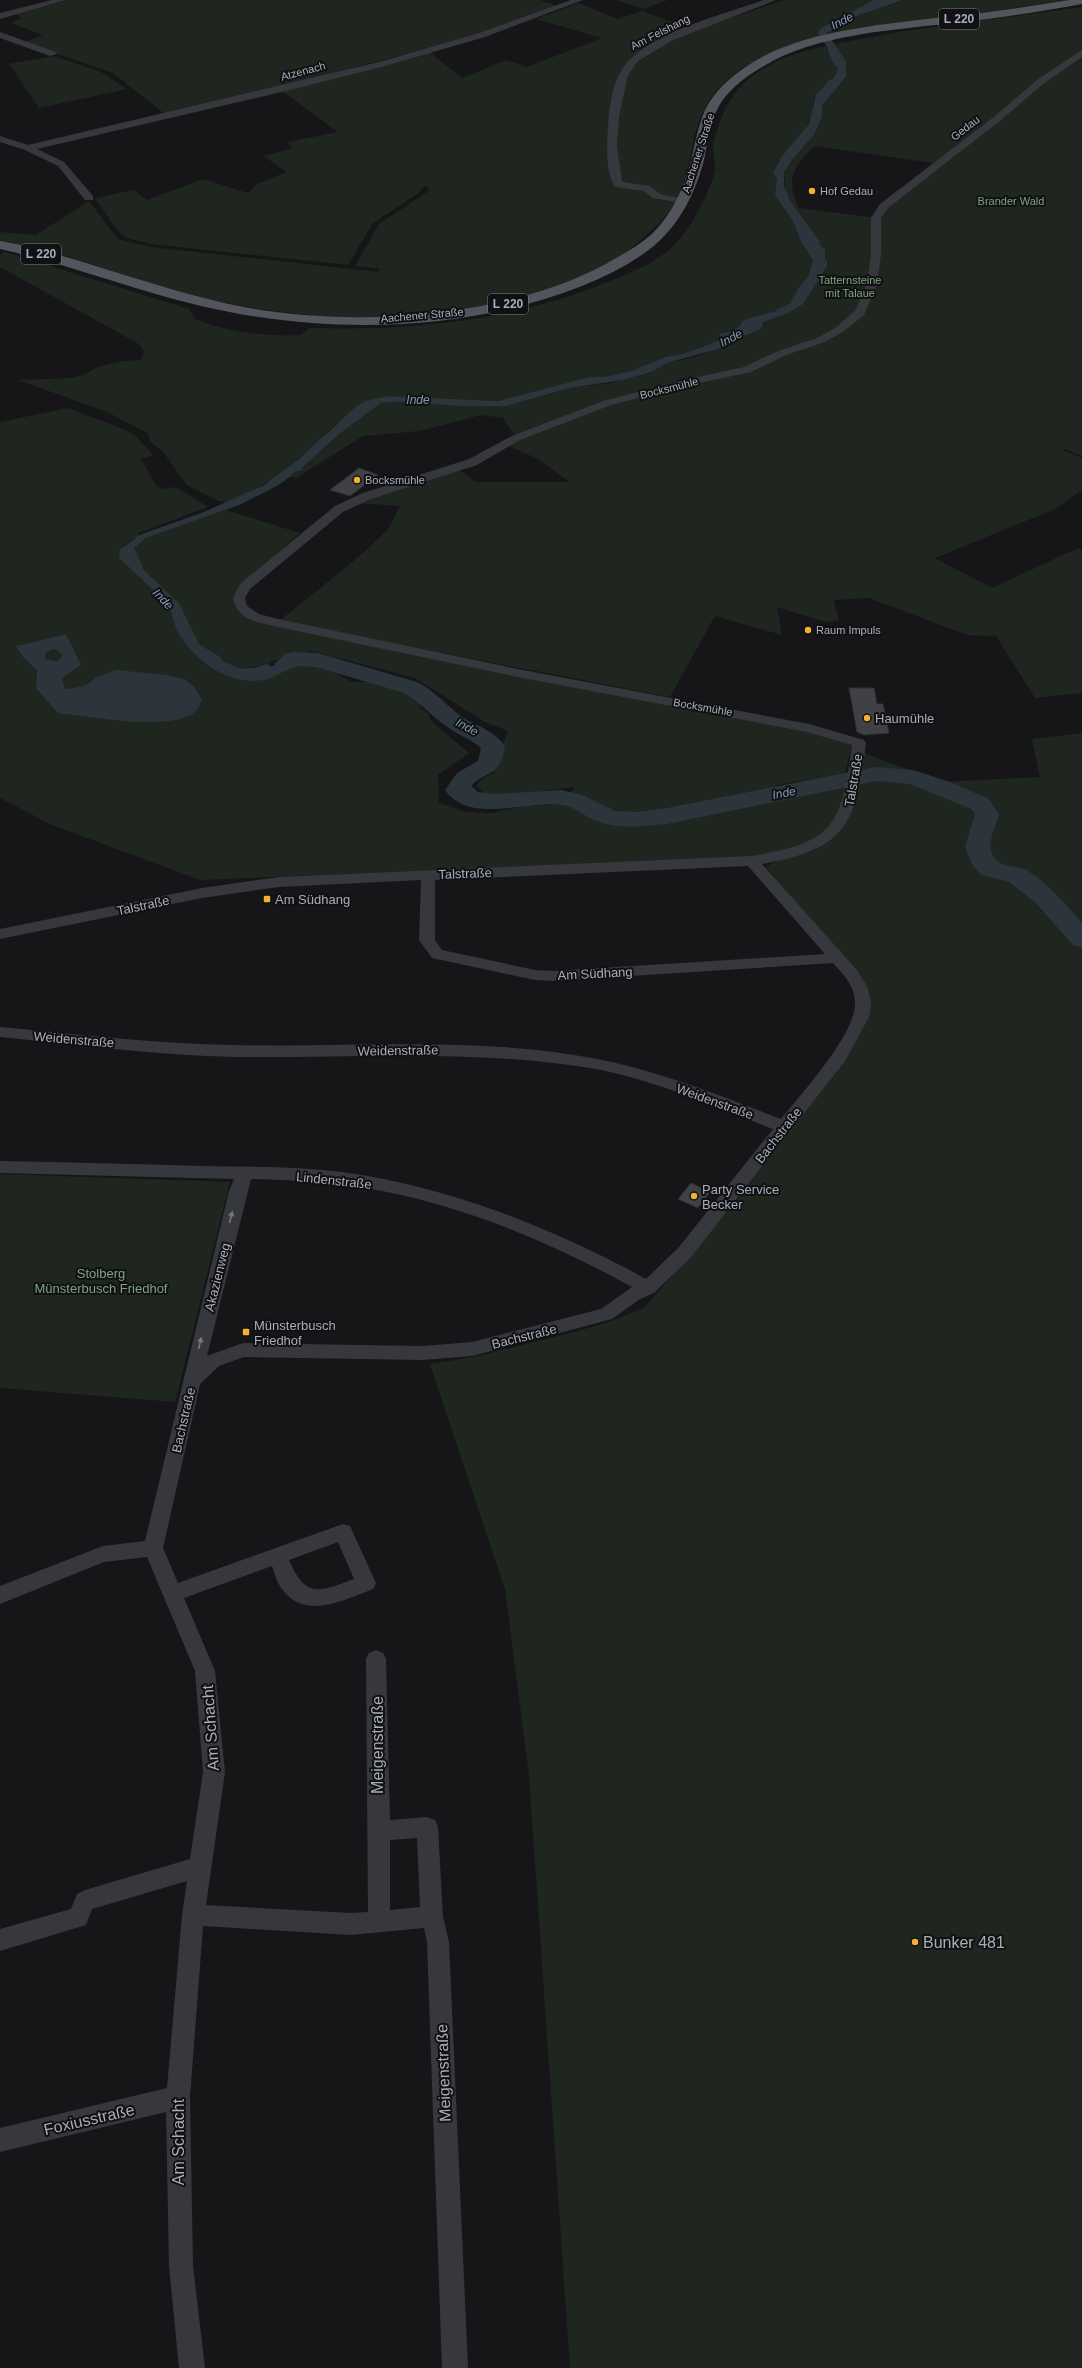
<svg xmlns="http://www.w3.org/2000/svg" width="1082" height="2368" viewBox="0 0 1082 2368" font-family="Helvetica,sans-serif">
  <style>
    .green { fill: #1e261f; fill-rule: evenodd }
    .water { fill: #2c353c; fill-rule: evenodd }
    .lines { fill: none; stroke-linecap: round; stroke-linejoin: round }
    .river { fill: #2c353c; fill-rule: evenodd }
    .building { fill: #404145; stroke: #303034 }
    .street { fill: #37383d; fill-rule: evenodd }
    .primary { fill: #53555c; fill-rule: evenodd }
    .oneway { fill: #757881 }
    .poi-dot { fill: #f2b134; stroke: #111113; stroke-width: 1.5 }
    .labels { text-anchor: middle; stroke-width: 4; stroke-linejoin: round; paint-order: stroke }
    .far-street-label { font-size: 11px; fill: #a8adb8; stroke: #111113 }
    .far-poi-label { font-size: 11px; fill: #a8adb8; stroke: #111113; text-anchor: start }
    .far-park-label { font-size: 11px; fill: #7fa381; stroke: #111113 }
    .shield { fill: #111113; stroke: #7b7e86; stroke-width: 1 }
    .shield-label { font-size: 12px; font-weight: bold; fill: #a8adb8 }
    .far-water-label { font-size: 12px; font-style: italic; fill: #7f9bb3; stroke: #111113 }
    .poi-label { font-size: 13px; fill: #a8adb8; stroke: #111113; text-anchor: start }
    .street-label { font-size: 13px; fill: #a8adb8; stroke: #111113 }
    .park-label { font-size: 13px; fill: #7fa381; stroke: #111113 }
    .near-street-label { font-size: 16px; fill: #a8adb8; stroke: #111113 }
    .near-poi-label { font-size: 16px; fill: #a8adb8; stroke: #111113; text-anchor: start }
  </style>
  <rect width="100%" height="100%" fill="#161618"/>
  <!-- green -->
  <g class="green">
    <path d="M69 0H540L552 4 555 7C499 29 441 44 383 60 311 79 238 97 165 114L113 73 23 42 43 35 11 23 21 18 16 13Z"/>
    <path d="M616 0H668L643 9Z"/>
    <path d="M784 0H875L821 28 819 36C770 54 718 68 699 122 694 133 693 147 690 159 685 181 679 203 663 219 646 236 628 253 607 265 597 271 583 275 572 280 459 328 317 325 199 297 148 285 98 264 47 251 32 247 16 245 0 243V232L36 235 89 201 118 239 151 247 378 272 380 269 355 266 379 224 430 190 425 186 416 195 373 223 348 265 151 244 124 237 117 230 95 198 134 190 147 200 203 179 248 193 257 184 286 172 264 156 293 148 287 142 338 132 282 91 430 52 462 78 506 60 527 67 602 38 536 19 579 3 617 19 642 11 694 30Z"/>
    <path d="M903 0H1070L827 35C832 19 887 8 903 0Z"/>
    <path d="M1082 7V456L1064 449 1062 450 1082 458V490L1055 509 935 558 992 588 1078 548 1082 551V693L1035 698 996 636 967 635 869 598 834 600 839 621 825 622 777 607 782 635 715 616 670 697 279 621 361 555 389 528 400 506 356 503 459 469 475 482H570L538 459 507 445 517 439 503 418 481 415 420 431 363 436 296 478 291 476 294 472 301 471 302 468 338 435 381 403 394 402 460 406H506L570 388 610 383 638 376 652 372 667 363 695 357 755 332 753 318 743 320C741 330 730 332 721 333L719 334 721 339 708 345 682 354 665 357 631 371 604 377H589L498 401 388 396 354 408 328 431 320 442 273 479 242 496 227 502 218 501 187 485 163 452 150 442 149 434 107 412 18 380 71 378 84 375 97 367 122 361 141 360 144 352 139 344 0 267V255L5 252 189 309 195 319C229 332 264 337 301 335L309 328C413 331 516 321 612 280 635 271 660 261 677 242 692 226 710 192 715 170 716 162 713 154 713 147 713 141 716 134 718 128 733 75 779 56 826 46L830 58 838 67 834 78 825 84 814 100 812 116 806 128 782 156 773 173 777 179 775 195 786 194 784 174 785 169 814 135 822 117V106L845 79 846 61 834 44 905 31ZM814 146 933 163 870 217 799 208C785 178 793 168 814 146Z"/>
    <path d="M54 56 101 72 127 89 39 108 9 64Z"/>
    <path d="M68 408 126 430 136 436 153 455 141 459 156 485 162 489 176 487 208 507 138 533 139 535 126 544 119 558 168 604 183 640 209 666 221 672 244 681H258L275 676 292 665 315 662 352 682H368L387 687 409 694 419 701 421 708 428 713 431 721 469 753 438 775 439 803 466 812 492 813 525 806 564 804 574 787 495 797 484 793 476 786 482 779 493 773 508 731 485 722 415 678 312 651 290 656 247 669H241L223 661 219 656 199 644 155 580 144 570 133 548 146 538 226 510 300 533 239 587 251 618 819 734 852 743 845 774 776 785 779 795 848 786 844 808 825 835 796 849 749 858 200 880 52 825 0 798V422ZM66 634 62 678 65 689 84 686 97 677 142 674 166 675 154 723 36 688 37 670 16 646Z"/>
    <path d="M53 649 59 651 62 656 57 661 45 659 48 651Z"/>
    <path d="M1082 733V2368H570L529 1776 505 1589 430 1364 473 1357 571 1333 609 1322 645 1307 732 1206 844 1059 869 1004 800 909 766 867C779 858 796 855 811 849 856 831 856 795 864 753L941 782 1040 777 1032 739Z"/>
    <path d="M0 1174 230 1182 175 1402 0 1388Z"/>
  </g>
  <!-- water -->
  <g class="water">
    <path d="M874 0H903L851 18 827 33 846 61V77L822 106V117L814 135 793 159 784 172V185L790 201 820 242 819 244 825 250V260L827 261V266L803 304 788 313 763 322 761 329 726 344 721 348 667 363 652 372 623 380 570 388 506 406H460L394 402 381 403 338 435 302 468 301 471 294 472 291 476 277 486 237 506 146 538 134 548 144 570 179 603 199 644 219 656 223 661 241 669 254 668 269 663 268 665C277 669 286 659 294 656 305 653 318 656 329 658L320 664C297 658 292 669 273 677 238 692 195 663 178 632 173 623 173 613 168 604L119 558 120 550 139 535 204 512 264 485 299 459 354 408 365 401 388 396 498 401 589 377H604L631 371 665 357 682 354 708 345 721 339 719 334 721 333C732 332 739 330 743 320L776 311 777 309 790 304 798 289 809 275 813 260 802 243 792 219 775 195 777 179 773 173 782 156 809 124 816 95 829 80 834 78 838 69 830 58 827 47 818 33 821 28Z"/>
    <path d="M66 634 81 665 62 678 65 689 84 686 97 677 116 670 166 675 184 679 194 687 202 700C200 703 199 708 196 711 172 733 90 716 58 713L36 688 37 670 23 657 16 646ZM53 649 59 651 62 656 57 661 45 659 46 653Z"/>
  </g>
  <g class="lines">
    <!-- river -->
    <path class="river" d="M293 652 318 653 417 682C436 691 447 707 464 718 479 727 494 731 505 746 500 778 488 769 471 786L478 792 494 794 561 790 582 795 615 811 637 812 667 808 876 767 913 770 950 782 989 799 999 814C996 826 986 844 993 856 1000 869 1017 864 1028 871 1050 885 1065 904 1082 923V948L1073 945 1035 902 1009 882 981 875 972 864 965 847 975 814 971 809 910 784 876 781 667 824C643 826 621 830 597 821 585 817 574 806 562 805 528 800 469 825 445 790L457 773 478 761 481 748C470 738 457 735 446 726 430 715 419 700 401 692L316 667 298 666 285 671 277 669 274 664 285 654Z"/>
  </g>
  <!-- building -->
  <g class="building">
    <path d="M359 468 378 475 350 496 330 490Z"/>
    <path d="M849 688H874L877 704H883L889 733 864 735 857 732Z"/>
    <path d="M691 1183 710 1192 698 1208 678 1199Z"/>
  </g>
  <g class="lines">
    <!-- street -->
    <g class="street">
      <path d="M52 0H66L0 19V13Z"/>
      <path d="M571 0H583L485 37 385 66 282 92 37 149 64 162 93 196V200H85L58 166 25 150 0 142V136L28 145 379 62 479 33Z"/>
      <path d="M764 0H776L673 40 638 61 628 75 619 116 617 146 622 182 650 186 660 194 687 200V204L653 198 644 191 615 187C605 171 607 145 608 127 609 110 612 85 621 71 643 34 725 14 764 0Z"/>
      <path d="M0 32 56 52 57 54 50 56 0 38Z"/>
      <path d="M1082 50V57L1043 84 1001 120 888 208 881 218V254L877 284 864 315 843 332 825 342 786 355 751 372 681 387 611 405 520 440 477 465 371 499 343 512 250 589 245 598 247 606 259 614 278 619 523 670 809 724 864 740 866 743C856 824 847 849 762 864L857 970 868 988 871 1003 869 1017 845 1061 691 1257 654 1293 640 1299 612 1319 472 1356 422 1360 244 1357 219 1366 200 1384 163 1548 178 1583 343 1524 350 1526 376 1583 373 1589C344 1600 305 1621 282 1589 277 1583 275 1574 272 1566L184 1598 215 1671 225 1772 206 1905 351 1913 368 1912 366 1659 369 1653 376 1650 383 1653 386 1659 390 1820 427 1817 435 1820 438 1827 443 1917 449 1942 468 2368H442L427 1942 424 1928 351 1935 203 1926 190 2097 193 2266 205 2368H179L169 2266 166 2112 0 2152V2128L167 2088 182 1915 187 1881 92 1909 86 1925 0 1951V1929L71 1909 77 1894 85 1890 190 1859 203 1772 195 1671 147 1557 104 1562 0 1604V1586L103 1546 145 1541 229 1191 234 1179 0 1173V1161C67 1162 134 1164 201 1166 256 1167 313 1166 368 1176 467 1194 559 1231 646 1279L679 1247 773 1129C713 1106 653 1079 590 1068 473 1049 354 1058 236 1057 157 1055 78 1045 0 1037V1027C78 1034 156 1044 234 1045 353 1048 474 1036 592 1058 657 1070 719 1095 781 1119 801 1094 856 1034 855 1003 855 986 844 975 833 963L553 981 535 980 432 958 419 940 421 880 279 887 202 898 0 939V929L202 888 279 877 752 856C835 842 841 826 852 745L807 732 523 678 278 627C258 622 237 621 233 598L240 584 335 506 363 493 469 459 512 436 603 401 680 381 744 367 778 351 817 338 835 328 855 311 867 284 871 254V218L880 204 995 116 1037 80ZM748 866 825 954 553 971 535 970 442 950 435 940V880ZM251 1179C289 1180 328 1182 366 1188 460 1204 549 1241 632 1287L601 1309 472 1342 422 1346 243 1343 207 1356ZM338 1542 354 1579C319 1592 306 1599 289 1560ZM417 1838 420 1907 390 1910V1840Z"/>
    </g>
    <!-- primary -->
    <path class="primary" d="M1069 0H1082V4C1040 12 997 18 954 23 894 30 816 34 764 66 748 75 733 86 722 101 710 118 708 141 704 160 696 191 681 222 656 244 635 262 607 276 582 286 463 333 325 335 201 306 133 290 68 264 0 249V241L26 246C101 265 173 294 249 308 361 328 519 317 618 257 630 250 642 243 652 234 672 214 684 188 691 161 695 144 698 126 705 110 716 88 735 73 755 61 806 30 887 24 945 17 986 13 1028 7 1069 0Z"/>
  </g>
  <!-- one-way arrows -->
  <defs><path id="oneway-solid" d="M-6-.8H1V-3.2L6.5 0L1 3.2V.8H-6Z"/></defs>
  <g class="oneway">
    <use href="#oneway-solid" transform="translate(231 1217) rotate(-76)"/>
    <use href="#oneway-solid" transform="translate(200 1343) rotate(-77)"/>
  </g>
  <!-- markers -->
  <g class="poi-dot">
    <circle cx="812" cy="191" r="4"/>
    <circle cx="357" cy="480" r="4"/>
    <circle cx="808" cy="630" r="4"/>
    <circle cx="867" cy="718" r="4"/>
    <rect x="263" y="895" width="8" height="8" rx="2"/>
    <circle cx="694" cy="1196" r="4"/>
    <rect x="242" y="1328" width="8" height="8" rx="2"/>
    <circle cx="915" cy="1942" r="4"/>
  </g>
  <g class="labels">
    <!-- far-street labels -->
    <g class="far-street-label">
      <text transform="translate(660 32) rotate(-27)" y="4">Am Felshang</text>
      <text transform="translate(303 71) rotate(-15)" y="4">Atzenach</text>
      <text transform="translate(965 128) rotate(-38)" y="4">Gedau</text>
      <text transform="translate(698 153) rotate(-72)" y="4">Aachener Straße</text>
      <text transform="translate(422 315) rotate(-5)" y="4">Aachener Straße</text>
      <text transform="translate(669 388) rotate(-14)" y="4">Bocksmühle</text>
      <text transform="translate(703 707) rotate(10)" y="4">Bocksmühle</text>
    </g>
    <!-- far-poi labels -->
    <g class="far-poi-label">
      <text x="820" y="195">Hof Gedau</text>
      <text x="365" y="484">Bocksmühle</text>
      <text x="816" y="634">Raum Impuls</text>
    </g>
    <!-- far-park labels -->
    <g class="far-park-label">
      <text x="1011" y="205">Brander Wald</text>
      <text x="850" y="284">Tatternsteine<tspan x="850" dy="13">mit Talaue</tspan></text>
    </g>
    <!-- shield labels -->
    <g class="shield">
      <rect x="939" y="9" width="40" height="20" rx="3"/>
      <rect x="21" y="244" width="40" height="20" rx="3"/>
      <rect x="488" y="294" width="40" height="20" rx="3"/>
    </g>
    <g class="shield-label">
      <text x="959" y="23">L 220</text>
      <text x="41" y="258">L 220</text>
      <text x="508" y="308">L 220</text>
    </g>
    <!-- far-water labels -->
    <g class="far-water-label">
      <text transform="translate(842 21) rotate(-27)" y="4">Inde</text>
      <text transform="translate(731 338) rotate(-28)" y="4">Inde</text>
      <text x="418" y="404">Inde</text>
      <text transform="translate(163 599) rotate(47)" y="4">Inde</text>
      <text transform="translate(467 727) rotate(28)" y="4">Inde</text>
      <text transform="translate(784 793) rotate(-11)" y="4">Inde</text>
    </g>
    <!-- poi labels -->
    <g class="poi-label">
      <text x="875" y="723">Haumühle</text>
      <text x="275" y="904">Am Südhang</text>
      <text x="702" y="1194">Party Service<tspan x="702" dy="15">Becker</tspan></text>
      <text x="254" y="1330">Münsterbusch<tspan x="254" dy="15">Friedhof</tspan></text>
    </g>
    <!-- street labels -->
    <g class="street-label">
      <text transform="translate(853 780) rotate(-80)" y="5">Talstraße</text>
      <text transform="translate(465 873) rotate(-2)" y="5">Talstraße</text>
      <text transform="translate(143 905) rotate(-12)" y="5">Talstraße</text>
      <text transform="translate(595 973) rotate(-3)" y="5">Am Südhang</text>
      <text transform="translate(74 1039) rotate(5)" y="5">Weidenstraße</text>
      <text transform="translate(398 1050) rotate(-1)" y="5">Weidenstraße</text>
      <text transform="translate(715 1101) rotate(20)" y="5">Weidenstraße</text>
      <text transform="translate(778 1135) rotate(-52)" y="5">Bachstraße</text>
      <text transform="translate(334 1180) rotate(6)" y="5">Lindenstraße</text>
      <text transform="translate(217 1277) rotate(-76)" y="5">Akazienweg</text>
      <text transform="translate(524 1336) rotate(-14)" y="5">Bachstraße</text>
      <text transform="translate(183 1420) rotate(-77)" y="5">Bachstraße</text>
    </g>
    <!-- park labels -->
    <g class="park-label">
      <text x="101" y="1278">Stolberg<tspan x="101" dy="15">Münsterbusch Friedhof</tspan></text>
    </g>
    <!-- near-street labels -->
    <g class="near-street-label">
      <text transform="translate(210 1728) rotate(-94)" y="6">Am Schacht</text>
      <text transform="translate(377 1745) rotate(-90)" y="6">Meigenstraße</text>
      <text transform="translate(443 2073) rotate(-92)" y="6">Meigenstraße</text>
      <text transform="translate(89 2119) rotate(-13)" y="6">Foxiusstraße</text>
      <text transform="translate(178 2142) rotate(-90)" y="6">Am Schacht</text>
    </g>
    <!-- near-poi labels -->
    <g class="near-poi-label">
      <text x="923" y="1948">Bunker 481</text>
    </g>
  </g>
</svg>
